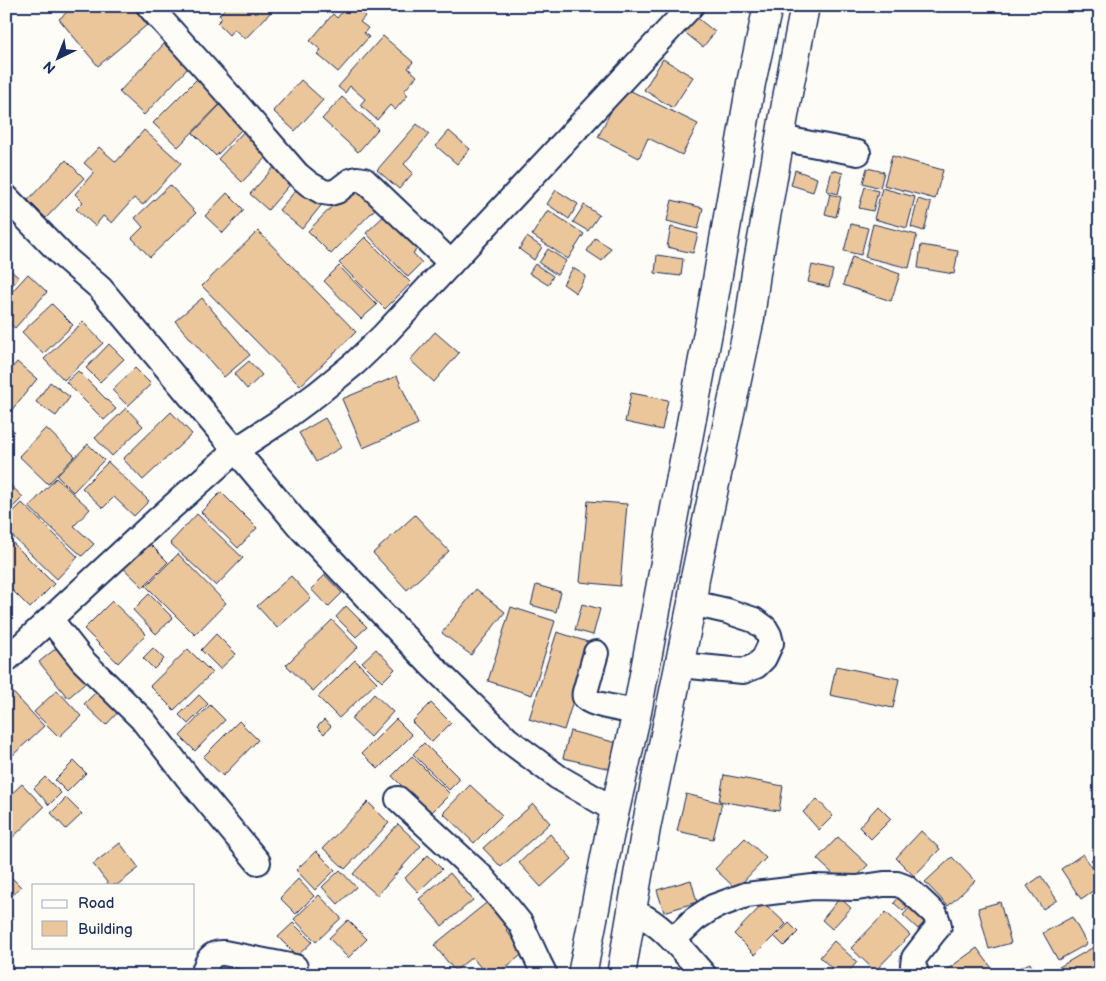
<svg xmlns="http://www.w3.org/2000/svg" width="1106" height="981" viewBox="0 0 1106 981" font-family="'Balsamiq Sans',sans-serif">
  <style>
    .building { fill: #ebc69b; stroke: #1b2f5e }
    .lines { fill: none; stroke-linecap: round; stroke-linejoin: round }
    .minor-casing { stroke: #1b2f5e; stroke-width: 28 }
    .highway-casing { stroke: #1b2f5e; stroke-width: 31 }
    .minor { stroke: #fdfcf7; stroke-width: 24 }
    .highway { stroke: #fdfcf7; stroke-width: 28 }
  </style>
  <rect width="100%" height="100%" fill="#fdfcf7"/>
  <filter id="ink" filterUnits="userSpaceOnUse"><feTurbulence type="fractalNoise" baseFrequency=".02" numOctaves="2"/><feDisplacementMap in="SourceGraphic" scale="10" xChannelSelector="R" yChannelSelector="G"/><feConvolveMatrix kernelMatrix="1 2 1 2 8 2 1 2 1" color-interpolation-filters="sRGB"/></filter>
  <g filter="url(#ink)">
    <!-- building -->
    <g class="building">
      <path d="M74 6H132L147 25 98 66 59 19Z"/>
      <path d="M227 6H264L271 12 245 39 234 29 229 35 217 23 222 18 219 15Z"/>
      <path d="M347 6H354L365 16 360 22 368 28 364 33 369 37 338 72 317 54 321 50 310 41 333 14 337 18Z"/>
      <path d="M695 16 715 32 703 47 683 31Z"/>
      <path d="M383 36 413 62 408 68 417 76 404 91 408 95 395 110 390 105 377 120 360 105 365 99 350 86 345 93 338 87Z"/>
      <path d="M164 44 189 67 144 115 119 92Z"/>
      <path d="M663 59 693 77 673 108 644 90Z"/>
      <path d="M197 79 204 86 210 80 227 97 178 147 153 123Z"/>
      <path d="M301 80 323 100 295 131 273 111Z"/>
      <path d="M623 87 698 124 682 155 648 138 639 158 598 137Z"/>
      <path d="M342 97 378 129 358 152 322 119Z"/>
      <path d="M221 104 244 127 216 156 193 133Z"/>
      <path d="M417 124 429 134 404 164 413 173 399 189 377 170Z"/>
      <path d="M248 127 272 151 242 182 218 159Z"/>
      <path d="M144 130 181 163 143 205 134 198 112 223 103 216 95 226 76 209 83 202 75 194 94 172 84 163 99 147 116 162Z"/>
      <path d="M449 131 470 149 457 164 436 146Z"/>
      <path d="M892 156 943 170 935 199 884 185Z"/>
      <path d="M66 160 84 178 46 218 28 200Z"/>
      <path d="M275 166 293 181 268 210 250 194Z"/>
      <path d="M867 168 884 172 880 188 863 183Z"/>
      <path d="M795 170 817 178 813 192 791 185Z"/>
      <path d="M832 170 843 173 838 194 827 191Z"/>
      <path d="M356 182 379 205 331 254 308 231Z"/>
      <path d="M302 183 324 202 302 229 279 210Z"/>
      <path d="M170 185 196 213 150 257 132 238 143 227 135 218Z"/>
      <path d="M865 187 878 191 873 211 859 208Z"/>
      <path d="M882 188 915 197 907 228 874 219Z"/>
      <path d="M556 190 578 204 569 219 547 204Z"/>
      <path d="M227 193 244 210 223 233 205 216Z"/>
      <path d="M830 194 841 197 836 217 825 214Z"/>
      <path d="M918 199 931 203 924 231 911 227Z"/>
      <path d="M672 200 703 208 698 229 667 221Z"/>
      <path d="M584 205 599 215 588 231 573 222Z"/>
      <path d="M548 210 584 234 568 259 532 235Z"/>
      <path d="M388 212 427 240 413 253 422 263 408 277 366 233Z"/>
      <path d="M851 224 868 228 861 255 844 251Z"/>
      <path d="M873 224 917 235 909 268 865 257Z"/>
      <path d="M671 227 698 234 693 253 667 247Z"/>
      <path d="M258 231 356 332 300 386 202 286Z"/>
      <path d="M365 237 411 283 385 309 339 263Z"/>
      <path d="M527 237 542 247 534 260 519 249Z"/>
      <path d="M595 238 611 248 602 261 587 251Z"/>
      <path d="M921 245 958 251 954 274 918 268Z"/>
      <path d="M548 249 566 261 557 275 539 263Z"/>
      <path d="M657 255 683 259 681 276 655 273Z"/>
      <path d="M852 257 900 274 891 301 843 285Z"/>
      <path d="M535 264 553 276 548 285 529 273Z"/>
      <path d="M812 265 833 270 829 287 808 282Z"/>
      <path d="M6 266 19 278 6 292Z"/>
      <path d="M339 266 377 305 361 319 324 281Z"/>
      <path d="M573 268 586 276 576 293 563 284Z"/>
      <path d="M28 274 47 292 15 328 6 321V298Z"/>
      <path d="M202 298 250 355 224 377 175 321Z"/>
      <path d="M52 304 73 325 43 354 22 332Z"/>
      <path d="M83 322 103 343 64 380 44 359Z"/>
      <path d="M435 332 459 353 434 382 410 360Z"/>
      <path d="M109 344 124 359 100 382 86 368Z"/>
      <path d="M249 361 262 375 247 389 234 374Z"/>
      <path d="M17 362 37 379 6 417V375Z"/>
      <path d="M135 368 151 384 128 406 112 390Z"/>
      <path d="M78 371 116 409 104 420 66 382Z"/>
      <path d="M397 376 418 424 363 448 342 399Z"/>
      <path d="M50 382 70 397 56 416 36 402Z"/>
      <path d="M631 393 668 400 662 430 625 422Z"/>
      <path d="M126 408 143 426 112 456 95 438Z"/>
      <path d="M171 412 192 434 143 480 123 459Z"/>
      <path d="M325 418 342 447 316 462 299 433Z"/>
      <path d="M6 425 14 431 6 440Z"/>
      <path d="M46 428 75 456 48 484 19 456Z"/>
      <path d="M88 444 104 460 73 492 57 476Z"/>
      <path d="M108 462 149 501 134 516 114 497 103 508 82 488Z"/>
      <path d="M56 478 90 509 74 526 94 544 82 556 29 507Z"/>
      <path d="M6 481 23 497 6 514Z"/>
      <path d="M221 492 257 528 238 548 201 512Z"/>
      <path d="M588 501 627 504 620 586 580 582Z"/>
      <path d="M22 503 78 557 57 579 6 530V519Z"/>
      <path d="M197 514 243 558 216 586 170 543Z"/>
      <path d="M415 515 449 551 407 590 373 553Z"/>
      <path d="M144 538 168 562 143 587 119 564Z"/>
      <path d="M10 540 54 584 30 608 6 584V544Z"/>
      <path d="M178 554 226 603 195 635 146 586Z"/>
      <path d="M325 575 342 593 328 607 311 589Z"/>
      <path d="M291 576 311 598 277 628 257 606Z"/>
      <path d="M536 585 561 592 556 612 531 605Z"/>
      <path d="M476 589 505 612 471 655 442 633Z"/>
      <path d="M149 594 173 618 156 634 133 610Z"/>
      <path d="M112 601 146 634 118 663 84 629Z"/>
      <path d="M582 604 600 609 593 635 575 630Z"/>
      <path d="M346 606 367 627 356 637 336 617Z"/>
      <path d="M511 607 555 621 532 695 488 681Z"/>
      <path d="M332 620 358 647 313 691 286 665Z"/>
      <path d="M557 632 591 643 564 730 529 719Z"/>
      <path d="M216 634 236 654 220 669 201 650Z"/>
      <path d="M60 645 89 680 68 698 39 662Z"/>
      <path d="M153 648 164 659 154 669 143 658Z"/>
      <path d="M188 649 212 673 174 710 150 686Z"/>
      <path d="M376 649 395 669 382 682 362 662Z"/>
      <path d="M355 660 377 682 339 718 318 697Z"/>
      <path d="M836 666 899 679 893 708 830 695Z"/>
      <path d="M6 685 44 726 13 755 6 747Z"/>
      <path d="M100 688 121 709 106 725 84 704Z"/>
      <path d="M57 690 81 716 59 737 34 712Z"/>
      <path d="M374 694 393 712 370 737 351 719Z"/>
      <path d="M199 695 208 704 188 724 179 715Z"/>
      <path d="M431 703 451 723 432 742 412 722Z"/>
      <path d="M210 705 225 720 195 751 180 736Z"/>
      <path d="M396 719 412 735 378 769 362 753Z"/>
      <path d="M324 720 331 726 324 734 317 727Z"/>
      <path d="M239 721 258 740 223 776 203 757Z"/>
      <path d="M570 731 625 745 619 771 563 758Z"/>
      <path d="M424 743 460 779 449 790 413 754Z"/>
      <path d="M412 756 450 794 430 814 392 776Z"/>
      <path d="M74 761 86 773 67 792 55 780Z"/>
      <path d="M724 775 783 786 779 811 719 801Z"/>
      <path d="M45 777 61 793 49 805 34 788Z"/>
      <path d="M22 784 44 807 8 842 6 840V799Z"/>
      <path d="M470 785 502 815 474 843 443 813Z"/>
      <path d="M686 794 722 803 713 839 677 831Z"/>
      <path d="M66 798 82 814 66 829 51 813Z"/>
      <path d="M817 799 833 816 819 830 803 812Z"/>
      <path d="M368 802 389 823 345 869 323 848Z"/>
      <path d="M533 804 550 823 501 867 483 848Z"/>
      <path d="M878 806 891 819 871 839 859 827Z"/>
      <path d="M398 824 421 846 377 895 353 874Z"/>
      <path d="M921 831 940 849 914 876 896 858Z"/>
      <path d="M550 834 572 859 541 887 519 863Z"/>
      <path d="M838 837 868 865 847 887 817 859Z"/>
      <path d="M745 838 766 858 736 889 715 869Z"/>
      <path d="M120 843 139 868 117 885H109L93 864Z"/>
      <path d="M316 851 335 870 315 890 296 870Z"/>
      <path d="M1100 851V869L1091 860Z"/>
      <path d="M1083 854 1100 879V886L1081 899 1061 869Z"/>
      <path d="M428 855 442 869 418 892 405 878Z"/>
      <path d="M952 857 975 881 948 906 925 882Z"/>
      <path d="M340 870 356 887 338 904 322 887Z"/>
      <path d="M6 872 21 887 6 901Z"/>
      <path d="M450 873 473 900 442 926 419 899Z"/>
      <path d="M1041 876 1057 900 1043 909 1027 886Z"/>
      <path d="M298 879 314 896 296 914 280 898Z"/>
      <path d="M691 880 697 902 664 912 657 890Z"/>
      <path d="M903 893 912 901 903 911 894 903Z"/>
      <path d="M319 895 341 918 316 942 294 919Z"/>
      <path d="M840 898 851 908 832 929 822 920Z"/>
      <path d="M490 900 511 925 506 930 524 953 496 975H487L472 957 455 971 434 945Z"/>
      <path d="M1000 902 1011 943 989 949 978 908Z"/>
      <path d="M764 903 786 924 755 955 734 934Z"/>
      <path d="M913 904 928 918 918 929 903 915Z"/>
      <path d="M886 912 910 935 875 971 851 948Z"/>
      <path d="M1072 917 1087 944 1058 960 1043 933Z"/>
      <path d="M348 920 367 939 348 958 329 938Z"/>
      <path d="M293 923 312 942 297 956 278 937Z"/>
      <path d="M789 923 798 932 784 946 775 937Z"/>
      <path d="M834 941 857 962 846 975H839L820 957Z"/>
      <path d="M1097 945 1100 949V975H1056L1054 970Z"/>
      <path d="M977 948 997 975H948L945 971Z"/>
      <path d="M1030 963 1036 975H1013L1011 972Z"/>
    </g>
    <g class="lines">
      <defs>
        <g id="minor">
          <path d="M149 6 235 102 297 174 309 184 323 192 330 193 337 191 350 181 357 179 364 180 451 263"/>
          <path d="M780 138 858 153"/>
          <path d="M6 197 63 256 100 288 300 527 433 667 508 740 558 777 615 810"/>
          <path d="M50 620 54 624 83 661 142 719 189 779 258 862"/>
          <path d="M596 653 585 692C584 696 584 697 587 699 593 705 627 710 637 712"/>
          <path d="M6 660 155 522 236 450 279 422 317 394 355 363 383 336 691 6"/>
          <path d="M679 665 743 671 756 666 764 658 771 643 769 635 765 628 754 620 727 611 692 603"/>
          <path d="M398 799 482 877 504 903 521 924 539 963 545 975"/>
          <path d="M631 912C636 914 642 916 646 918 668 931 687 956 704 975"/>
          <path d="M673 940 695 919 713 907 746 895 813 887 857 888 884 884H897L905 887 918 898 935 914 938 922 939 926 934 932 914 958 913 965 917 975"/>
          <path d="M203 975C207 962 209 952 224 953L295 967"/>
        </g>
        <g id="highway">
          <path d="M582 975 609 837 637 712 709 327 751 83 768 6"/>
          <path d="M621 975 646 828 692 603 695 578 750 318 756 273 788 93 805 6"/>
        </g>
      </defs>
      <!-- minor casing -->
      <use href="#minor" class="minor-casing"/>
      <!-- highway casing -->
      <use href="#highway" class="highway-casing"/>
      <!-- minor -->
      <use href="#minor" class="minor"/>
      <!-- highway -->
      <use href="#highway" class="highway"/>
    </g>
  </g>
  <!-- margin -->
  <rect width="1106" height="981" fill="none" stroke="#fdfcf7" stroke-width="25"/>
  <rect x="12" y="12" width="1081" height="956" fill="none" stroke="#1b2f5e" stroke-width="2" filter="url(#ink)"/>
  <!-- legend -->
  <rect x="32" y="884" width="162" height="65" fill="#fdfcf7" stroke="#a3aaba"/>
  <rect x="42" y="900" width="25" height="8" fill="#fdfcf7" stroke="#a3aaba"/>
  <text x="78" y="908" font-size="15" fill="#1b2f5e">Road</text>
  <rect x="42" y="921" width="25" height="15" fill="#ebc69b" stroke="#a3aaba"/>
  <text x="78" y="934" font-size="15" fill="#1b2f5e">Building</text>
  <!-- north arrow -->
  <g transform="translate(58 58) rotate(223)" stroke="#fdfcf7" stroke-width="4" paint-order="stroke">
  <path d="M0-4L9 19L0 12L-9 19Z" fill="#1b2f5e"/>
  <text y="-8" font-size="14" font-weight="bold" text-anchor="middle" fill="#1b2f5e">N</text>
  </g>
</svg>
